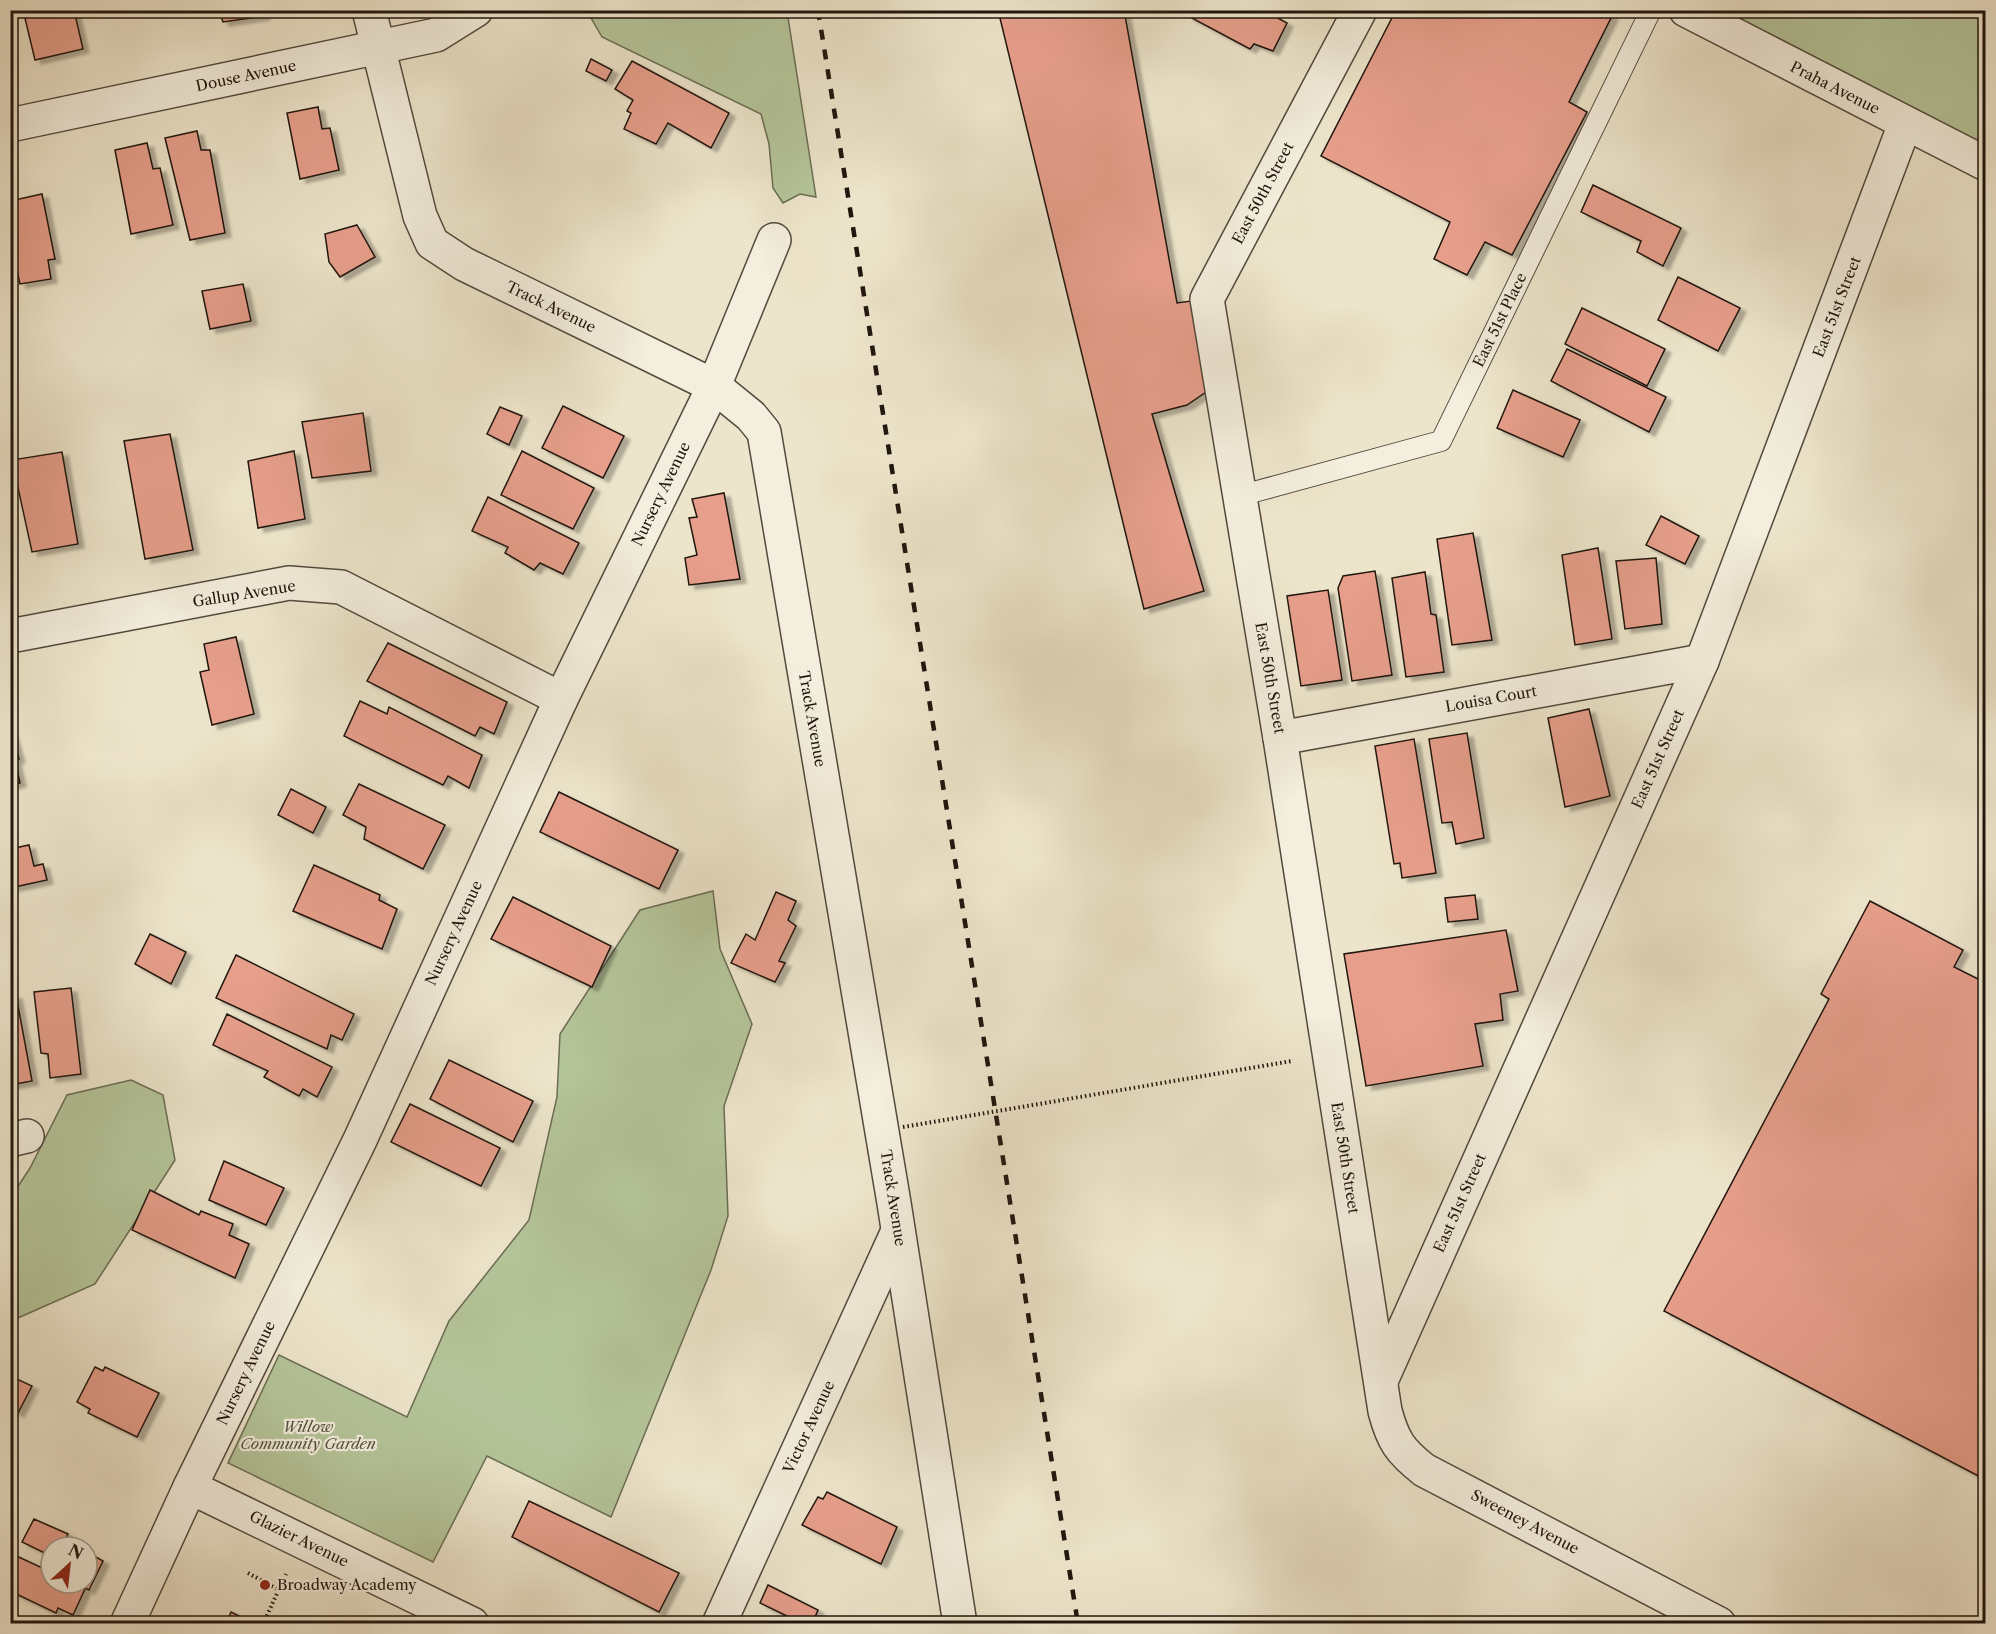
<svg xmlns="http://www.w3.org/2000/svg" width="1996" height="1634" viewBox="0 0 1996 1634" font-family="'Libre Caslon Text',serif">
  <style>
    .green { fill: #b5c59a; stroke: #6a6d54; stroke-width: 1.5 }
    .building { fill: #e79f8c; stroke: #20150e; stroke-width: 1.5; filter: url(#shadow) }
    .lines { fill: none; stroke-linecap: round; stroke-linejoin: round }
    .service-casing { stroke: #53493d; stroke-width: 22 }
    .minor-casing { stroke: #53493d; stroke-width: 36 }
    .path { stroke: #20150e; stroke-width: 4; stroke-dasharray: 1.5 3; stroke-linecap: butt }
    .service { stroke: #f3eedd; stroke-width: 20 }
    .minor { stroke: #f3eedd; stroke-width: 33 }
    .rail { stroke: #20150e; stroke-width: 4.5; stroke-dasharray: 10 10; stroke-linecap: butt }
    .path-bridge { stroke: #20150e; stroke-width: 4; stroke-dasharray: 1.5 3; stroke-linecap: butt }
    .poi-dot { fill: #8f2418; stroke: #f3eedd; stroke-width: 2 }
    .labels { text-anchor: middle; stroke-width: 4.5; stroke-linejoin: round; paint-order: stroke }
    .street-label { font-size: 15px; fill: #20150e; stroke: #f3eedd }
    .park-label { font-size: 15px; font-style: italic; fill: #54533f; stroke: #f3eedd }
    .poi-label { font-size: 15px; fill: #20150e; stroke: #f3eedd; text-anchor: start }
  </style>
  <defs>
    <filter id="shadow"><feDropShadow dx="6" dy="4" stdDeviation="1.5" flood-color="#0004"/></filter>
  </defs>
  <rect width="100%" height="100%" fill="#ede5cb"/>
  <filter id="stains"><feTurbulence type="fractalNoise" baseFrequency=".00333" numOctaves="4"/><feColorMatrix values="0 0 0 0 .2 0 0 0 0 .09 0 0 0 0 .02 0 0 0 .5 -.17"/></filter>
  <radialGradient id="worn" r=".72"><stop offset=".6" stop-color="#630" stop-opacity="0"/><stop offset="1" stop-color="#630" stop-opacity=".3"/></radialGradient>
  <!-- green -->
  <g class="green">
    <path d="M587 11H787L816 197 800 194 783 203 773 188 769 144 761 114 602 37Z"/>
    <path d="M1686 11H1985V164Z"/>
    <path d="M713 891 720 949 752 1024 724 1106 728 1216 711 1270 611 1517 487 1456 433 1562 228 1463 279 1355 407 1417 449 1321 529 1220 557 1097 560 1034 640 910Z"/>
    <path d="M131 1080 163 1095 175 1160 95 1284 11 1321V1197L30 1168 67 1095Z"/>
  </g>
  <!-- building -->
  <g class="building">
    <path d="M23 10H74L83 49 35 60Z"/>
    <path d="M219 10H262L264 16 223 22Z"/>
    <path d="M998 10H1124L1177 303 1191 301 1209 390 1187 405 1152 414 1204 591 1144 609Z"/>
    <path d="M1191 10H1263L1287 23 1273 51 1254 44 1250 49 1188 16Z"/>
    <path d="M1396 10H1601L1612 16 1569 102 1587 112 1512 255 1485 242 1467 275 1434 259 1450 222 1321 156Z"/>
    <path d="M591 59 612 70 606 81 586 71Z"/>
    <path d="M632 61 729 113 711 148 668 123 656 144 624 129 631 113 627 111 633 100 615 89Z"/>
    <path d="M318 107 322 129 330 128 339 170 300 179 287 113Z"/>
    <path d="M197 131 201 150H210L225 233 190 240 165 138Z"/>
    <path d="M147 143 153 169 160 168 173 225 131 234 115 150Z"/>
    <path d="M1593 185 1681 228 1663 266 1637 252 1641 241 1581 212Z"/>
    <path d="M42 194 55 259 48 260 51 279 20 284 10 239V201Z"/>
    <path d="M357 225 375 257 340 277 329 262 325 234Z"/>
    <path d="M1678 277 1740 308 1718 351 1658 320Z"/>
    <path d="M243 284 251 321 210 329 202 291Z"/>
    <path d="M1582 308 1665 349 1647 386 1565 344Z"/>
    <path d="M1567 349 1666 397 1649 432 1551 381Z"/>
    <path d="M1513 390 1580 420 1563 457 1497 428Z"/>
    <path d="M563 406 624 436 603 478 542 448Z"/>
    <path d="M500 407 522 416 509 445 487 434Z"/>
    <path d="M363 413 371 471 312 478 302 422Z"/>
    <path d="M170 434 193 550 145 559 124 441Z"/>
    <path d="M294 451 305 519 258 528 248 461Z"/>
    <path d="M522 451 594 488 573 529 501 495Z"/>
    <path d="M62 452 78 544 32 552 12 460Z"/>
    <path d="M724 493 740 579 689 585 685 558 697 555 689 518 697 517 692 499Z"/>
    <path d="M488 497 579 543 563 574 540 563 534 570 505 553 508 547 472 531Z"/>
    <path d="M1661 516 1699 536 1685 564 1646 545Z"/>
    <path d="M1473 533 1492 640 1452 645 1437 539Z"/>
    <path d="M1598 548 1612 639 1575 645 1562 555Z"/>
    <path d="M1656 558 1662 624 1625 629 1616 561Z"/>
    <path d="M1375 571 1392 675 1352 681 1338 588 1343 576Z"/>
    <path d="M1425 572 1431 614 1436 615 1444 672 1406 677 1392 578Z"/>
    <path d="M1328 590 1342 680 1301 686 1287 596Z"/>
    <path d="M236 637 254 714 212 725 200 672 209 670 204 644Z"/>
    <path d="M388 643 507 702 494 734 480 727 475 736 367 681Z"/>
    <path d="M360 701 387 714 389 707 482 755 469 788 448 776 443 785 344 736Z"/>
    <path d="M1589 709 1610 796 1565 807 1548 718Z"/>
    <path d="M10 728 19 759 15 760 20 783 10 785Z"/>
    <path d="M1467 733 1484 838 1456 844 1452 822 1442 823 1429 739Z"/>
    <path d="M1414 739 1436 873 1402 878 1400 863 1394 864 1375 746Z"/>
    <path d="M359 784 445 825 423 869 364 839 366 827 343 815Z"/>
    <path d="M291 789 326 807 313 833 278 815Z"/>
    <path d="M559 792 678 850 659 889 540 832Z"/>
    <path d="M29 845 34 866 43 864 47 880 10 888V849Z"/>
    <path d="M314 865 380 895 379 900 397 909 382 949 293 911Z"/>
    <path d="M776 892 796 901 788 920 796 926 779 961 785 963 775 982 731 963 746 934 755 940Z"/>
    <path d="M1475 895 1478 919 1448 922 1445 898Z"/>
    <path d="M513 897 611 946 592 987 491 939Z"/>
    <path d="M1870 901 1963 950 1954 967 1986 983V1480L1664 1311 1829 999 1821 994Z"/>
    <path d="M1506 930 1518 991 1500 994 1503 1020 1475 1024 1483 1066 1366 1086 1344 954Z"/>
    <path d="M150 934 186 952 171 984 135 964Z"/>
    <path d="M236 955 354 1014 342 1040 331 1035 327 1049 216 998Z"/>
    <path d="M71 988 81 1074 50 1078 48 1054 41 1053 34 992Z"/>
    <path d="M10 995H16L32 1081 10 1085Z"/>
    <path d="M227 1014 332 1067 317 1097 303 1089 299 1096 264 1077 268 1071 213 1045Z"/>
    <path d="M449 1060 533 1101 513 1142 430 1099Z"/>
    <path d="M410 1104 500 1148 481 1186 391 1142Z"/>
    <path d="M224 1161 284 1188 266 1225 209 1200Z"/>
    <path d="M150 1190 199 1215 201 1211 233 1224 229 1235 249 1244 235 1278 132 1230Z"/>
    <path d="M95 1367 103 1371 105 1367 159 1393 137 1437 88 1413 90 1409 77 1402Z"/>
    <path d="M10 1376 32 1386 18 1413 10 1409Z"/>
    <path d="M827 1492 897 1527 881 1564 802 1525 818 1497 823 1499Z"/>
    <path d="M529 1501 679 1573 659 1612 512 1537Z"/>
    <path d="M34 1519 68 1534 65 1541 76 1547H51V1556L22 1542Z"/>
    <path d="M87 1552 103 1561 89 1590 75 1583H87Z"/>
    <path d="M10 1553 51 1572V1583H74L85 1589 73 1615 58 1608 56 1613 10 1591Z"/>
    <path d="M768 1585 818 1610 812 1624H790L791 1618 760 1603Z"/>
    <path d="M231 1612 255 1624H226Z"/>
    <path d="M10 1614 30 1624H10Z"/>
  </g>
  <g class="lines">
    <defs>
      <path id="service" d="M1239 496 1441 441 1651 10"/>
      <g id="minor">
        <path d="M369 10 420 216 432 243 464 264 714 386 751 416 764 432 894 1203 960 1624"/>
        <path d="M1360 10 1207 299 1280 738 1385 1411C1393 1441 1400 1451 1424 1470L1719 1624"/>
        <path d="M1686 10 1986 164"/>
        <path d="M10 125 436 35 476 10"/>
        <path d="M10 636 289 583 341 587 561 699"/>
        <path d="M1280 738 1702 661"/>
        <path d="M10 1140 27 1136"/>
        <path d="M1381 1381 1702 661 1905 124"/>
        <path d="M190 1487 472 1624"/>
        <path d="M127 1624 190 1487 360 1140 561 699 714 386 774 240"/>
        <path d="M719 1624 898 1231"/>
      </g>
    </defs>
    <!-- service casing -->
    <use href="#service" class="service-casing"/>
    <!-- minor casing -->
    <use href="#minor" class="minor-casing"/>
    <!-- path -->
    <g class="path">
      <path d="M248 1573 279 1590"/>
      <path d="M263 1624 286 1574"/>
    </g>
    <!-- service -->
    <use href="#service" class="service"/>
    <!-- minor -->
    <use href="#minor" class="minor"/>
    <!-- rail -->
    <path class="rail" d="M818 10 1078 1624"/>
    <!-- path-bridge -->
    <path class="path-bridge" d="M903 1127 1292 1061"/>
  </g>
  <!-- markers -->
  <circle class="poi-dot" cx="265" cy="1585" r="6"/>
  <g class="labels">
    <!-- street labels -->
    <g class="street-label">
      <text transform="translate(246 76) rotate(-12)" y="5">Douse Avenue</text>
      <text transform="translate(1835 88) rotate(27)" y="5">Praha Avenue</text>
      <text transform="translate(1263 193) rotate(-62)" y="5">East 50th Street</text>
      <text transform="translate(551 307) rotate(26)" y="5">Track Avenue</text>
      <text transform="translate(1837 307) rotate(-69)" y="5">East 51st Street</text>
      <text transform="translate(1500 320) rotate(-64)" y="5">East 51st Place</text>
      <text transform="translate(661 494) rotate(-64)" y="5">Nursery Avenue</text>
      <text transform="translate(244 594) rotate(-9)" y="5">Gallup Avenue</text>
      <text transform="translate(1270 678) rotate(80)" y="5">East 50th Street</text>
      <text transform="translate(1491 699) rotate(-10)" y="5">Louisa Court</text>
      <text transform="translate(812 719) rotate(80)" y="5">Track Avenue</text>
      <text transform="translate(1658 759) rotate(-66)" y="5">East 51st Street</text>
      <text transform="translate(454 933) rotate(-65)" y="5">Nursery Avenue</text>
      <text transform="translate(1345 1158) rotate(81)" y="5">East 50th Street</text>
      <text transform="translate(893 1198) rotate(81)" y="5">Track Avenue</text>
      <text transform="translate(1460 1203) rotate(-66)" y="5">East 51st Street</text>
      <text transform="translate(246 1373) rotate(-64)" y="5">Nursery Avenue</text>
      <text transform="translate(809 1427) rotate(-65)" y="5">Victor Avenue</text>
      <text transform="translate(1525 1522) rotate(28)" y="5">Sweeney Avenue</text>
      <text transform="translate(299 1539) rotate(26)" y="5">Glazier Avenue</text>
    </g>
    <!-- park labels -->
    <g class="park-label">
      <text x="308" y="1432">Willow<tspan x="308" dy="17">Community Garden</tspan></text>
    </g>
    <!-- poi labels -->
    <g class="poi-label">
      <text x="277" y="1590">Broadway Academy</text>
    </g>
  </g>
  <!-- margin -->
  <rect width="1996" height="1634" fill="none" stroke="#ede5cb" stroke-width="36"/>
  <rect x="12" y="12" width="1972" height="1610" fill="none" stroke="#20150e" stroke-width="3"/>
  <rect x="18" y="18" width="1960" height="1598" fill="none" stroke="#20150e" stroke-width="1.5"/>
  <!-- north arrow -->
  <g transform="translate(69 1565) rotate(27)"><circle r="28" fill="#f3eedd" stroke="#9f978a" stroke-width="1.5"/>
  <path d="M0-4.5L10 22L0 15L-10 22Z" fill="#8f2418"/>
  <text y="-9" font-size="16" font-weight="bold" text-anchor="middle" fill="#20150e">N</text>
  </g>
  <rect width="100%" height="100%" filter="url(#stains)"/>
  <rect width="100%" height="100%" fill="url(#worn)"/>
</svg>
